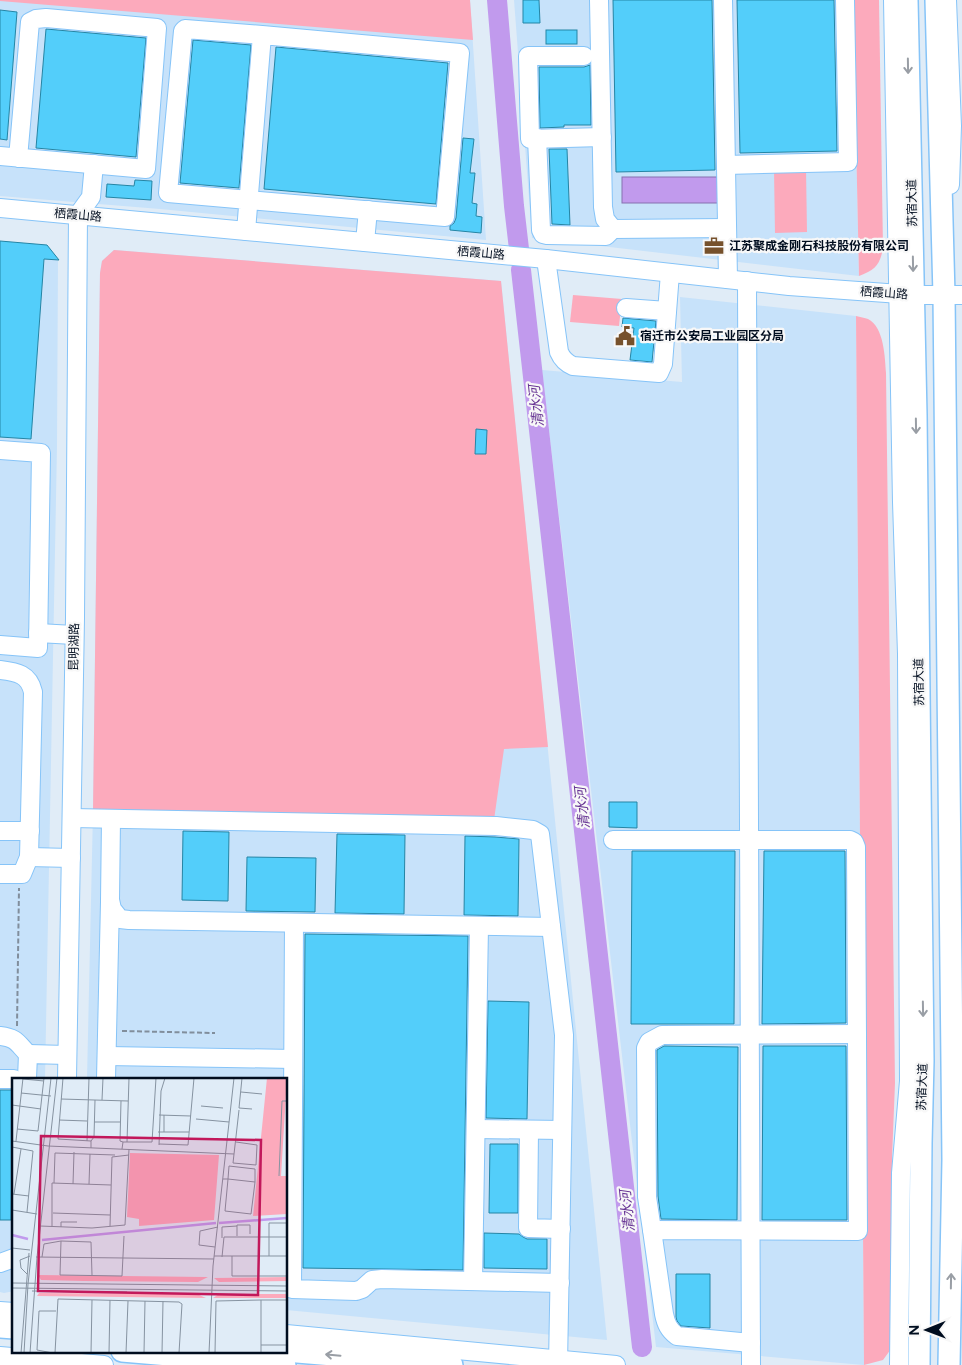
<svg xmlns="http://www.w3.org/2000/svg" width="962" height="1365" viewBox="0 0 962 1365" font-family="Figtree,'Noto Sans SC',sans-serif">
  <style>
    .built { fill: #c7e2fa }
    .green { fill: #fcaabc }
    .water { fill: #c19aed; stroke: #8770af }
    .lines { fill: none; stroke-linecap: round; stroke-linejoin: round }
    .river { stroke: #c19aed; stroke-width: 20 }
    .building { fill: #53cefa; stroke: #2585a5 }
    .minor-casing { stroke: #86c4f8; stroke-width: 20 }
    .major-casing { stroke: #86c4f8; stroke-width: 24 }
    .path { stroke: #818e9c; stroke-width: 2; stroke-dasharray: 5 2.5; stroke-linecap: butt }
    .minor { stroke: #fff; stroke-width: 18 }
    .major { stroke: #fff; stroke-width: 21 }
    .oneway { stroke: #999ea5 }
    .labels { text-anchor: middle; stroke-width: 4.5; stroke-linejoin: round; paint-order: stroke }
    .street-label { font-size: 12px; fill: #000d1f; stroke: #f8f8f8 }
    .poi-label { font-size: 12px; font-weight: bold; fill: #000d1f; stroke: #f8f8f8; text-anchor: start }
    .water-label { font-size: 14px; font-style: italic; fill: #663393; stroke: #f8f8f8 }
    .inset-river { fill: none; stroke: #c19aed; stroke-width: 2.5 }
    .inset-road { fill: none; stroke: #8693a1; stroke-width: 1 }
    .view { fill: #c2185b; fill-opacity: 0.15; stroke: #c2185b; stroke-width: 2.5 }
    .inset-edge { fill: none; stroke: #000d1f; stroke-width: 2.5 }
  </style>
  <rect width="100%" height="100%" fill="#e0ecf7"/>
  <!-- built -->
  <g class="built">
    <path d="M0 0H470L486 240 160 209 0 196Z"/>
    <path d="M514 0H853L859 276 532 238Z"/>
    <path d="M0 241 47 245 58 260 57 446 45 1079H14V1291L4 1293 0 1292Z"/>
    <path d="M114 250 501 281 607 1340 286 1310V1079H87L93 811 100 273 102 261Z"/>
    <path d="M680 297 856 316 864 1365 656 1347 542 370 682 382Z"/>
  </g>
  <!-- green -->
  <g class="green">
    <path d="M0 0H470L473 40 0 1Z"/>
    <path d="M853 0H879L883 248C880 265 875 270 859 276Z"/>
    <path d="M806 169 807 232 775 233 774 170Z"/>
    <path d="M114 250 501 281 548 747 504 749 494 820 93 811 100 273 102 261Z"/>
    <path d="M573 295 622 299 619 326 570 322Z"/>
    <path d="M856 316C860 317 865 318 868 319 884 327 885 357 886 373L895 1083 892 1158 891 1349 883 1360 864 1365Z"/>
  </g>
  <!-- water -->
  <rect class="water" x="622" y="177" width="98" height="26"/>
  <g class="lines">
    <!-- river -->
    <g class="river">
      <path d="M497 0 514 206 519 249"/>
      <path d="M521 270 642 1347"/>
    </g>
  </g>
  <!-- building -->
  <g class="building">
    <path d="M523 0H539L540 23H523Z"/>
    <path d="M613 0H712L715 170 616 172Z"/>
    <path d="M737 0H834L837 151 740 153Z"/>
    <path d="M0 10 17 12 7 140 0 139Z"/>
    <path d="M46 29 146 38 136 157 36 148Z"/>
    <rect x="546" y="30" width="31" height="14"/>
    <path d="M193 40 251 45 239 188 180 183Z"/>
    <path d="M276 47 448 63 436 204 264 189Z"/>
    <path d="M590 65 591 125H564V127L540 128 539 67H584Z"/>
    <path d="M463 138 474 139 470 173H475L472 203 477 204 476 216 482 217 481 233 450 230V226L454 223 456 218Z"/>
    <path d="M549 149H567L570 225 552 224Z"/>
    <path d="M135 180 152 181 151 200 106 197 107 184 134 186Z"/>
    <path d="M0 241 47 245 59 260 44 259 31 439 0 437Z"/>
    <path d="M623 318 656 321 652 362 630 360 634 328 622 327Z"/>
    <path d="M476 429 487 430 486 454H475Z"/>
    <path d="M609 802H637V828L609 827Z"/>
    <path d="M183 831 229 832 228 901 182 900Z"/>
    <path d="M337 834 405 835 404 914 335 913Z"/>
    <path d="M465 836 495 837 519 839 518 916 464 915Z"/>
    <path d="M632 851H735L734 1024H631Z"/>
    <path d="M764 851H845L846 1023 762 1024Z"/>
    <path d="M247 857 316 858 315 912 246 911Z"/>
    <path d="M305 934 468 936 463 1270 303 1268Z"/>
    <path d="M488 1001 529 1002 527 1119 486 1118Z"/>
    <path d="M664 1046 738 1047 737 1220 661 1219 658 1196 657 1050Z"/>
    <path d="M763 1046H846L847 1220H762Z"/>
    <path d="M0 1090H13L11 1220H0Z"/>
    <path d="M490 1144H518V1213H489Z"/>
    <path d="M484 1233 519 1234 523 1237 527 1239H547V1269L484 1268Z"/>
    <path d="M676 1274H710V1328L681 1326 677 1321 676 1317Z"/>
  </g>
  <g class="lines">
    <defs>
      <g id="minor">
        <path d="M599 0 603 207 605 219 613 229 727 228"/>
        <path d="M723 0 728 279"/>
        <path d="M893 0 902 502 907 654 909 1081 901 1173 899 1365"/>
        <path d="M947 0 952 126 950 185"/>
        <path d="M584 56H528L530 139 602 137"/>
        <path d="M537 138 541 230 543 234 547 235 606 236 613 229"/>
        <path d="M0 156 146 169 157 28 46 18 36 19 30 22 18 158"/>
        <path d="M726 165 848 162 845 0"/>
        <path d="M0 208 546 259 789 286 914 295H962"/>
        <path d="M246 231 262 35 460 53 445 217 168 193 183 31 185 29 262 35"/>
        <path d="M365 242 368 210"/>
        <path d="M546 259 559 352C562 359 566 363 573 366L659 373 663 364 670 273"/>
        <path d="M747 281 751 1365"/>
        <path d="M626 308 667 311"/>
        <path d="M0 450 41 453 38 648 0 645"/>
        <path d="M38 633 74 635"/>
        <path d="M0 670C17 672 29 674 33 692L29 857 71 858"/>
        <path d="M72 818 496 826 533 830 540 834 564 1035 558 1365"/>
        <path d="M111 819 110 900 112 909 120 919 129 920 551 927"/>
        <path d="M0 831H30"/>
        <path d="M613 840H850L854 842 856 847 858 1231 652 1230 664 1314C666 1324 669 1330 677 1336L751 1343"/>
        <path d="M0 874H22L29 857"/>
        <path d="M294 923 292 1289 356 1291 362 1289 372 1280 382 1279 560 1283"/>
        <path d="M0 1036C17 1038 17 1043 28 1054"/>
        <path d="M107 1056 293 1059"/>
        <path d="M0 1079H14"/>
        <path d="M27 1079 28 1054 67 1055"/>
        <path d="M67 1079 75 618 78 215 91 197 94 164"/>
        <path d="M106 1079 110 902"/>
        <path d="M476 1129 562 1130"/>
        <path d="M529 1130 528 1228 561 1229"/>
        <path d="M652 1230 647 1197 646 1048 649 1042 662 1035 857 1034"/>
        <path d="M0 1263 14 1258"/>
        <path d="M473 1281 479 926"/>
        <path d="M0 1311 14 1312"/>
        <path d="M286 1334 616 1365"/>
        <path d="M0 1356 104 1365"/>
      </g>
      <g id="major">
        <path d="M907 0 916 415 923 1061 921 1143 919 1365"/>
        <path d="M936 0 944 295 953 1160 949 1365"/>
        <path d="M0 1327 14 1328"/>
        <path d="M122 1351 285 1365"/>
        <path d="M285 1351 452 1365"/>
      </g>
    </defs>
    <!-- minor casing -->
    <use href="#minor" class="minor-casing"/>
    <!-- major casing -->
    <use href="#major" class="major-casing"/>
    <!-- path -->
    <g class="path">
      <path d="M17 1026 19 888"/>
      <path d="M122 1031 215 1033"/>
    </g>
    <!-- minor -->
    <use href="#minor" class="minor"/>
    <!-- major -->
    <use href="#major" class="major"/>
  </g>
  <!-- one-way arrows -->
  <defs><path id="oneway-shaft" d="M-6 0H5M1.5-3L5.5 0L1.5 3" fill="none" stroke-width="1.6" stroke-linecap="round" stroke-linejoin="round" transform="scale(1.25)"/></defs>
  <g class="oneway">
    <use href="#oneway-shaft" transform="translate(908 66) rotate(89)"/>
    <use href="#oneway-shaft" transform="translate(913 264) rotate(89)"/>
    <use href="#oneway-shaft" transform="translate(916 426) rotate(89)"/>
    <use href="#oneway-shaft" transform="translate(923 1009) rotate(89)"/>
    <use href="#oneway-shaft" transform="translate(951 1281) rotate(-89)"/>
    <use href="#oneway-shaft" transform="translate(333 1355) rotate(-175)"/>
  </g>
  <!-- icons -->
  <defs>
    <symbol id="office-bare" viewBox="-9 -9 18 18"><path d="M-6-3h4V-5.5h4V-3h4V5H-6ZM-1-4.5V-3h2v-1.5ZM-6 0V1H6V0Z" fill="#76512c" stroke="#f8f8f8" stroke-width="2.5" paint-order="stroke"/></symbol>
    <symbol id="civic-bare" viewBox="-9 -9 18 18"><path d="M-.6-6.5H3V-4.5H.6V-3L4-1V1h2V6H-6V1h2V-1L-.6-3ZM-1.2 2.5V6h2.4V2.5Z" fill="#76512c" stroke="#f8f8f8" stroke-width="2.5" paint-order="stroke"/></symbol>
  </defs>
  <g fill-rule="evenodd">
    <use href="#office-bare" x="700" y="232" width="28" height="28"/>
    <use href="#civic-bare" x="611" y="322" width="28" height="28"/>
  </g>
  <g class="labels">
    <!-- street labels -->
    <g class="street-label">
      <text transform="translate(912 203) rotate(-91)" y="4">苏宿大道</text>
      <text transform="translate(78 215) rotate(5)" y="4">栖霞山路</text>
      <text transform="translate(481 253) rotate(5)" y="4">栖霞山路</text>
      <text transform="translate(884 293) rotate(4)" y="4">栖霞山路</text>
      <text transform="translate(74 647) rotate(-89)" y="4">昆明湖路</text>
      <text transform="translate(919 682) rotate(-91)" y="4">苏宿大道</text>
      <text transform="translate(922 1087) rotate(-88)" y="4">苏宿大道</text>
    </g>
    <!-- poi labels -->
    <g class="poi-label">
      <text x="729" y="250">江苏聚成金刚石科技股份有限公司</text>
      <text x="640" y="340">宿迁市公安局工业园区分局</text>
    </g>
    <!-- water labels -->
    <g class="water-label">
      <text transform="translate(536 406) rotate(-96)" y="5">清水河</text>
      <text transform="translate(582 808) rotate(-96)" y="5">清水河</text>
      <text transform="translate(627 1211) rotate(-96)" y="5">清水河</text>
    </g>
  </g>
  <!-- overview -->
  <g transform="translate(12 1078)">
    <rect width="275" height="275" fill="#e0ecf7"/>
    <path d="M255 0H275L269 98H275V136L241 138ZM118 75 207 77 202 142 127 148V141L115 139ZM26 197 196 199 186 204 72 203 29 202ZM275 199V203L207 204 202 200ZM27 215 185 216 194 220 25 218ZM207 216H275V220H201Z" fill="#fcaabc"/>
    <path class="inset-river" d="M207 145 275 140M0 157 16 161M30 162 204 145"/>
    <path class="inset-road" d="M51 0 46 61 79 63V70M230 0 227 30 240 31M11 1 32 3M229 14 250 16M9 15 39 18M49 21 116 23M90 22 91 0M109 23 108 63 111 64M0 27 29 31M189 28 211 30M147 37 179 38M184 41 217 44M47 42 75 43M82 44H108M5 51 26 53 32 0M146 54H177M152 54V37M0 63 36 68 222 76M4 63 11 0M75 63 77 0M79 63 82 59 83 22M115 64 117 0M224 64 245 67 244 87 221 85 227 32M147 66 176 67 182 0M147 67 149 13 153 0M0 69 21 73 15 134M110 71 111 64H140L144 0M267 98 270 23H275M211 101H216L243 104 239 136 213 133 216 101 217 88 243 91V104M42 105 43 75 103 77M61 106 62 74M77 106 78 76M0 116 17 118M2 116 9 71M0 132 25 136M41 135 98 137M28 148 80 150 113 147 117 71M98 148 100 79 117 77M40 149V105L99 107M49 149V144H65M225 158V147H238V156M210 160V149L225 148M49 163 79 164 80 197M203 169 187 167 188 153 206 149M0 170 18 172M202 178H275M220 178V198H275M257 178V145H275M24 179 202 181M30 179 32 166 49 163 48 197 110 198 112 158M210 179 212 159H275M15 196 9 190 8 182 18 178M0 205 275 208M0 210 275 213M20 213 115 214M249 222H275M249 267H275M9 275 17 175M12 275 16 206 39 0M18 275 25 179 45 0M41 275 25 272 27 233H44M43 275 46 221 167 224 170 226 167 275M79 275 80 222M97 275 98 222M114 275 116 223M132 275 133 223M150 275 151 223M197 275 201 188 222 0M203 275 204 223 249 222V275"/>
    <path class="view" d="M29 58 249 62 246 217 26 213Z"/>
    <rect width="275" height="275" class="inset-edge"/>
  </g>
  <!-- north arrow -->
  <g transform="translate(927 1330) rotate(269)" stroke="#f8f8f8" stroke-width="4" paint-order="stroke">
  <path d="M0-4L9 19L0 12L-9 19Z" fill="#000d1f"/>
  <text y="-8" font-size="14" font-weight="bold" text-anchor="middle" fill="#000d1f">N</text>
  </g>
</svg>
